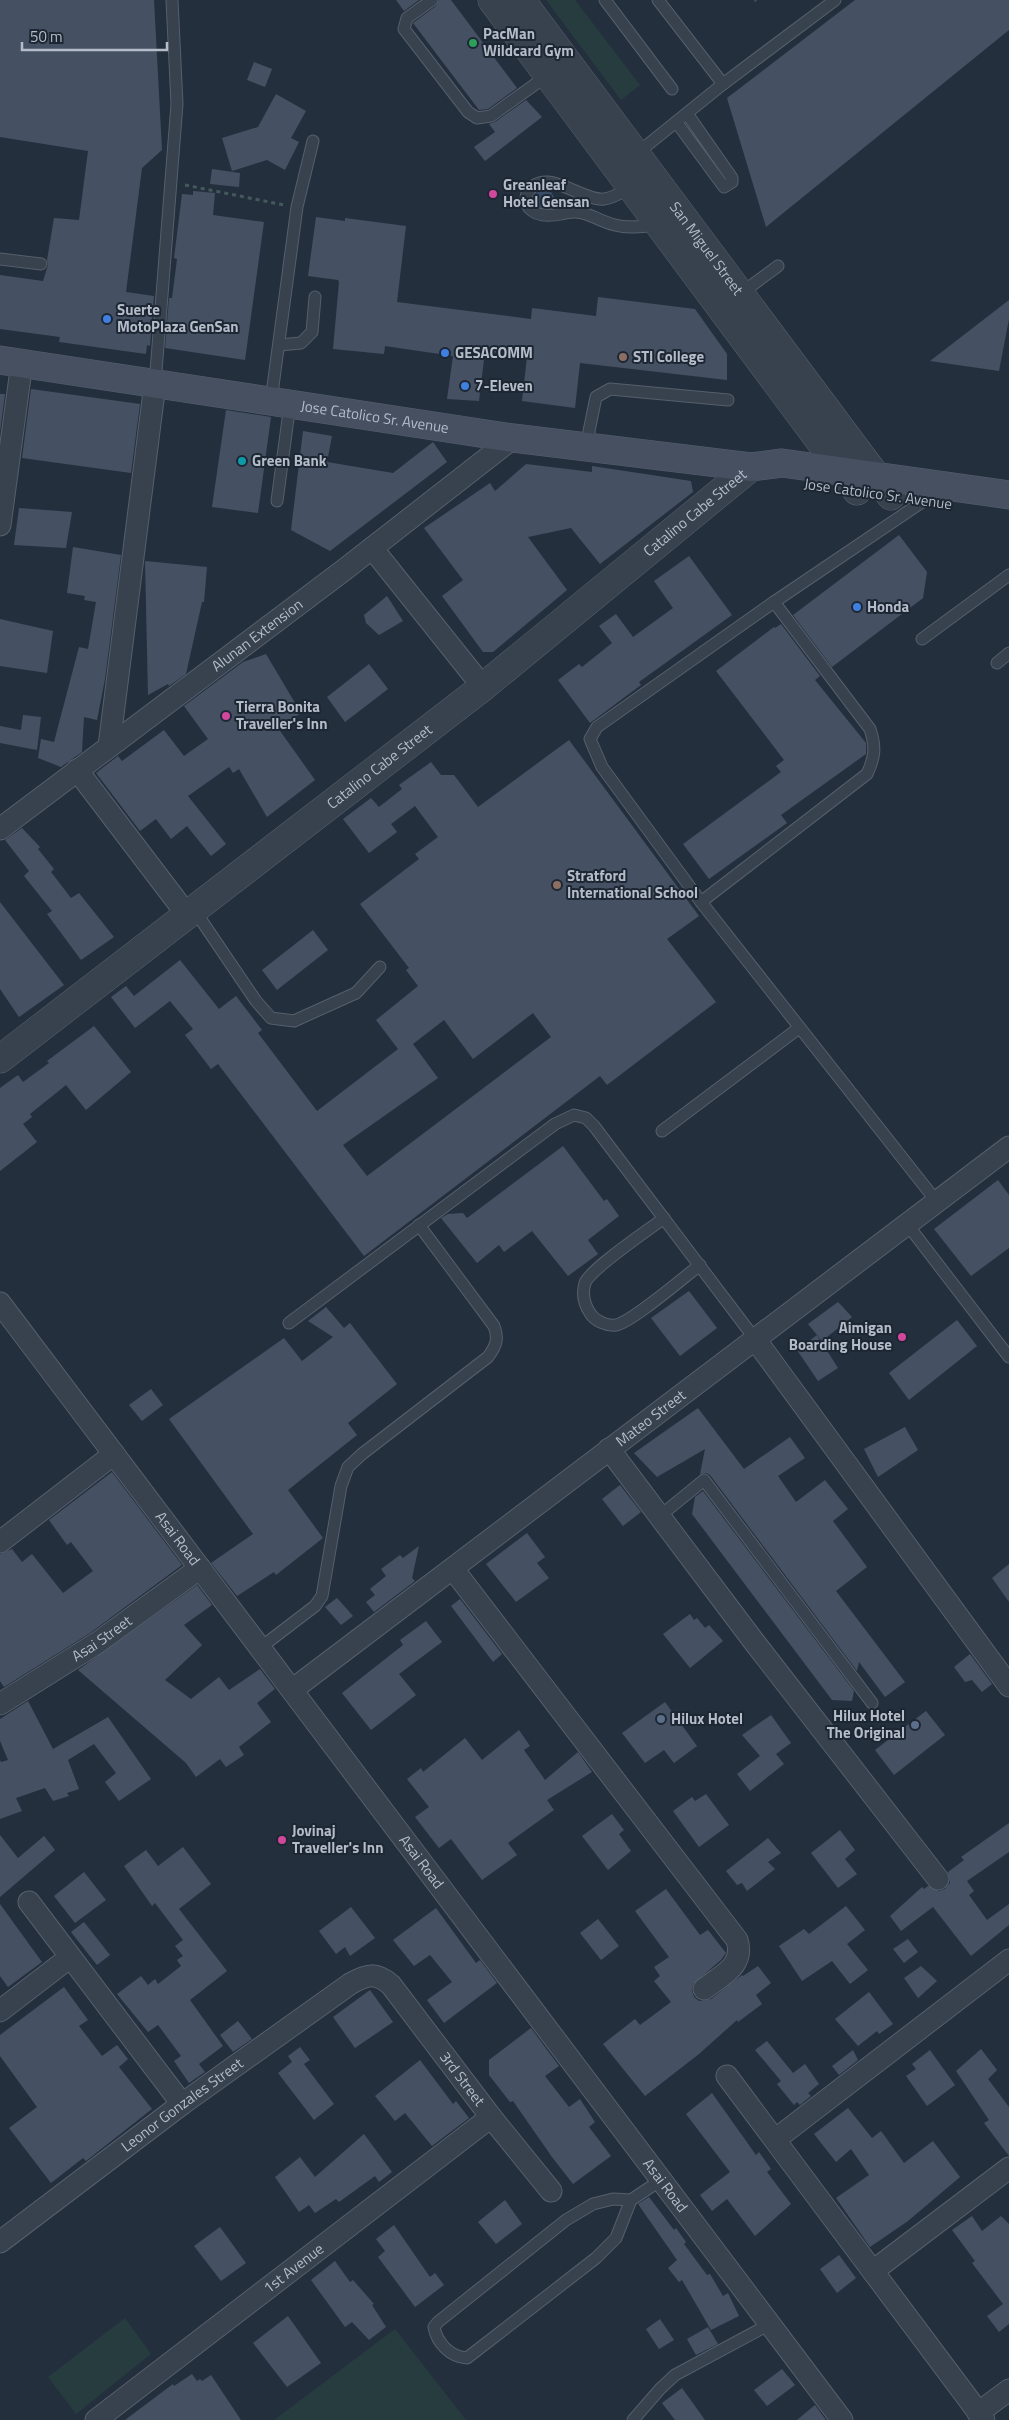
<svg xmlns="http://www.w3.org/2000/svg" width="1009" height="2420" viewBox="0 0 1009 2420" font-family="'Titillium Web',sans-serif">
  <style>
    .green { fill: #263c3f }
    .water { fill: #394c67 }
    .building { fill: #455162; fill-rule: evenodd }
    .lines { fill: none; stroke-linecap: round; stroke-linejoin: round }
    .service-casing { stroke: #565f6c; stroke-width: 13 }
    .minor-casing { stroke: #565f6c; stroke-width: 23 }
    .tertiary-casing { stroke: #565f6c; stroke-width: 29 }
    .secondary-casing { stroke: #565f6c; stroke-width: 29 }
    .path { stroke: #44595c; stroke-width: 3; stroke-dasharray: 4 4; stroke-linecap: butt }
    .service { stroke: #38414e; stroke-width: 11 }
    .minor { stroke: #38414e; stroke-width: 21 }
    .tertiary { stroke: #38414e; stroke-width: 28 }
    .secondary { stroke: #465061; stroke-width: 28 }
    .leisure-dot { fill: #2e9e5b; stroke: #1d2633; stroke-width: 2 }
    .hotel-dot { fill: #d1479c; stroke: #1d2633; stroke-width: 2 }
    .shop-dot { fill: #3f7fe0; stroke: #1d2633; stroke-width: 2 }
    .education-dot { fill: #8d6e63; stroke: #1d2633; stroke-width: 2 }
    .culture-dot { fill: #0f9aa8; stroke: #1d2633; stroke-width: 2 }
    .service-dot { fill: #5c6f8a; stroke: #1d2633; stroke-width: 2 }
    .labels { text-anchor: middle; stroke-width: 4; stroke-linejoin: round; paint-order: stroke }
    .poi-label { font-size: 15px; font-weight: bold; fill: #b4bcc9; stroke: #1d2633; text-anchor: start }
    .street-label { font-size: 15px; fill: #b4bcc9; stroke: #1d2633 }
  </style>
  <rect width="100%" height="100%" fill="#242f3e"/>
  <!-- green -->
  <g class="green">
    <path d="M546 0H575L640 85 621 100Z"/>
    <path d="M125 2318 151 2354 76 2414 48 2377Z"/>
    <path d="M395 2329 466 2420H274Z"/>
  </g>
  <!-- water -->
  <path class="water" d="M540 190 551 192 557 202 553 212 548 215 531 203 532 198Z"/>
  <!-- building -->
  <g class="building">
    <path d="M0 0H154L162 150 142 168 126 292 154 296 150 346 147 345 146 354 59 342 60 337 0 329V275L43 281 48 265 47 260 54 218 79 220 88 151 0 137Z"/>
    <path d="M396 0H419L404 11Z"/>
    <path d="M439 0H451L517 88 488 109 479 110 413 23 436 6Z"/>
    <path d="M855 0H1009V30L766 227 727 98Z"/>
    <path d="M254 62 272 69 265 87 247 80Z"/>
    <path d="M276 94 306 111 291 138 299 142 285 170 267 160 232 171 222 138 258 127Z"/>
    <path d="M526 100 542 117 485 161 474 147 495 132 489 124 495 122Z"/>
    <path d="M212 169 240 173 239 187 210 184Z"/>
    <path d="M193 191 215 193 213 215 264 222 245 360 165 348 169 298H172L177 259 174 258 182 194 193 195Z"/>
    <path d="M316 217 345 221V218L406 226 397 302 531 319 532 308 596 316 598 297 695 309 727 354V380L580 363 575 408 522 401 527 357 485 351 479 401 447 399 453 356 385 346 384 354 333 349 339 282 338 280 308 276Z"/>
    <path d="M1009 300V319L999 371 930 361Z"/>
    <path d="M31 389 140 404 131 473 22 458Z"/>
    <path d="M0 394H5L0 432Z"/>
    <path d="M226 410 271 417 258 513 212 507Z"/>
    <path d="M303 431 332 436 327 462 393 473 433 442 447 462 330 551 291 530Z"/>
    <path d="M526 464 592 472V466L691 481 693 492 600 564 571 528 528 537 567 590 493 652H483L442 596 463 580 424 528 490 483 495 491Z"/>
    <path d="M19 508 72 512 66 548 14 545Z"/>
    <path d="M899 535 927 572 923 598 832 667 793 615Z"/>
    <path d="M73 547 121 555 105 679 97 720 84 717 82 752 61 767 38 758 41 739 54 742 79 647 88 649 96 602 84 600 85 596 67 593Z"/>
    <path d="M689 556 732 615 639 682 641 685 590 723 558 680 579 664 582 667 612 643 599 626 616 614 633 637 673 608 654 581Z"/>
    <path d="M145 561 207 567 204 602H202L186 674 169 686 168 684 148 695Z"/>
    <path d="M387 596 403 621 379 635 366 623 364 615Z"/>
    <path d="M0 619 53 631 47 673 0 666Z"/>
    <path d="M781 624 820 676 815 680 866 743V754L781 815 787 823 709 879 683 844 781 772 776 766 784 760 716 671 774 627 775 628Z"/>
    <path d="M266 654 301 713 278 728 315 780 267 817 239 769 233 773 229 767 188 796 226 844 211 856 187 826 171 839 156 819 140 831 96 773 118 756 122 761 164 730 184 756 208 739 184 706 243 662Z"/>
    <path d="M369 664 388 689 345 722 327 697Z"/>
    <path d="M23 715 41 717 37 750 0 743V726L21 730Z"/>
    <path d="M569 740 699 916 667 939 716 1002 607 1085 600 1076 364 1256 218 1064 211 1069 185 1035 193 1029 170 1001 135 1028 111 997 126 986 134 996 180 960 219 1009 236 996 262 1030 258 1033 317 1111 398 1049 376 1020 418 986 406 970 409 968 360 904 419 859 415 854 438 837 415 806 391 824 397 832 369 853 343 819 371 798 379 807 402 789 399 785 431 762 441 775H454L478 807ZM533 1013 551 1037 367 1176 343 1145 438 1078 413 1044 444 1020 473 1059Z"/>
    <path d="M22 828 40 847 38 849 54 869 51 872 71 898 79 893 114 937 81 960 47 914 52 911 24 876 29 871 5 840Z"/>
    <path d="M0 902 64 985 19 1017 0 989Z"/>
    <path d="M313 930 328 950 277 990 262 970Z"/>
    <path d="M94 1026 131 1072 86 1110 66 1085 30 1114 32 1117 23 1124 37 1142 0 1171V1088L18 1075 23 1082 49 1063 47 1061Z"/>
    <path d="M563 1146 604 1201 607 1199 619 1216 588 1240 598 1254 568 1276 532 1231 504 1252 499 1245 477 1263 441 1218 448 1214 463 1213 467 1218Z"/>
    <path d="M998 1180 1009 1195V1248L971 1276 934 1229Z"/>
    <path d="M689 1291 717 1328 680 1356 651 1318Z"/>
    <path d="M838 1302 852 1317 822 1341 808 1324Z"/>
    <path d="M326 1307 344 1328 350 1323 397 1384 348 1423 357 1435 288 1490 323 1538 276 1575 274 1572 237 1596 211 1563 253 1534 169 1419 284 1338 302 1361 333 1337 308 1321Z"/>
    <path d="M957 1320 977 1346 909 1400 889 1373Z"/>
    <path d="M817 1335 838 1368 818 1381 797 1350Z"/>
    <path d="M151 1389 163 1405 142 1421 129 1405Z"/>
    <path d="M698 1408 744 1469 790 1437 805 1458 778 1476 796 1502 825 1480 848 1509 833 1521 867 1567 836 1591 905 1682 885 1697 859 1662 857 1671 710 1475 706 1473 700 1474 705 1449 657 1477 634 1453Z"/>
    <path d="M905 1427 918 1450 878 1477 864 1449Z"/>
    <path d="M112 1472 182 1565 90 1633 4 1687 0 1681V1554L12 1549 22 1562 32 1554 63 1593 93 1571 71 1542 67 1545 49 1520Z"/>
    <path d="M620 1485 641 1512 623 1526 602 1499Z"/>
    <path d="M703 1491 854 1691 852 1701 832 1700 692 1514 695 1497Z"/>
    <path d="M527 1533 545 1557 537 1563 549 1578 516 1602 486 1564Z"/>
    <path d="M419 1546 412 1578 415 1581 374 1612 366 1602 375 1595 370 1589 386 1576 381 1569 400 1555 403 1558Z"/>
    <path d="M1009 1564V1602L992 1578Z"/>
    <path d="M197 1585 212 1605 184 1625 202 1645 165 1680 191 1699 219 1677 229 1690 260 1669 275 1689 257 1703 271 1722 239 1747 244 1755 226 1767 220 1759 196 1777 186 1763 78 1670Z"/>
    <path d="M337 1598 353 1616 341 1625 325 1607Z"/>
    <path d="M460 1599 502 1654 493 1662 451 1606Z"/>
    <path d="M690 1614 694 1620 697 1618 705 1628 709 1625 723 1641 690 1668 663 1634Z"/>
    <path d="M426 1621 442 1642 399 1674 416 1695 371 1730 342 1693 403 1645 400 1640Z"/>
    <path d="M970 1654 992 1684 982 1692 972 1680 965 1682 954 1667Z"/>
    <path d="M28 1701 53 1749 108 1717 151 1779 119 1801 105 1782 116 1773 94 1744 68 1760 79 1789 67 1793 69 1796 53 1801 45 1788 16 1798 22 1811 0 1819V1760L1 1762 8 1760 0 1741V1719Z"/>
    <path d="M665 1702 697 1746 674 1763 664 1750 645 1763 622 1733Z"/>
    <path d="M926 1711 945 1735 894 1775 875 1750Z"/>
    <path d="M771 1715 791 1743 776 1754 784 1764 750 1791 737 1774 760 1756 742 1735Z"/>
    <path d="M519 1730 530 1746 524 1750 545 1780 578 1752 592 1772 547 1800 554 1810 508 1843 517 1855 482 1880 451 1839 439 1848 415 1817 429 1807 407 1779 421 1768 423 1772 465 1738 482 1760Z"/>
    <path d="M706 1794 729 1825 699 1847 673 1811 692 1797 695 1801Z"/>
    <path d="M612 1814 624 1830 619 1834 631 1851 608 1870 582 1836Z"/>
    <path d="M1009 1823V1852L967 1881 974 1891 969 1895 987 1920 1009 1904V1925L971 1956 933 1907 901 1931 890 1916 922 1887 924 1889 928 1886 939 1891 945 1889 950 1883 948 1872 964 1860 961 1857Z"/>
    <path d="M840 1830 855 1850 845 1859 857 1874 838 1888 811 1853Z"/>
    <path d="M0 1835 18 1858 44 1836 55 1850 0 1897Z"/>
    <path d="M768 1838 781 1853 768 1862 775 1869 747 1891 742 1883 737 1885 726 1871Z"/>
    <path d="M183 1847 211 1884 179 1909 227 1971 190 2000 223 2046 199 2064 205 2072 189 2083 174 2061 181 2056 158 2025 148 2032 117 1994 141 1976 148 1985 155 1979 158 1984 181 1966 177 1960 183 1956 175 1946 183 1940 155 1903 152 1906 124 1866 146 1850 158 1866Z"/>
    <path d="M84 1872 106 1900 75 1923 54 1896Z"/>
    <path d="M666 1889 700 1935 708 1930 726 1953 721 1960 693 1984 692 1991 694 1997 699 2001 711 1999 742 1975 743 1976 758 1966 771 1983 756 1995 762 2004 738 2022 737 2020 699 2054 645 2096 603 2044 635 2019 640 2025 671 2002 654 1981 660 1976 654 1967 669 1957 635 1911Z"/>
    <path d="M0 1904 42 1962 8 1987 0 1976Z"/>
    <path d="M846 1906 865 1930 847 1944 868 1970 850 1984 832 1961 802 1981 779 1946 804 1929 809 1934Z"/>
    <path d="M351 1907 375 1938 350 1956 345 1947 336 1954 319 1931Z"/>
    <path d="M436 1908 476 1963 480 1960 497 1983 444 2023 427 2000 452 1982 430 1955 414 1966 393 1940Z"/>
    <path d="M598 1919 619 1946 601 1960 580 1933Z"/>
    <path d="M84 1922 110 1955 97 1965 71 1932Z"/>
    <path d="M908 1939 918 1952 904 1963 893 1949Z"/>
    <path d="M921 1966 937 1981 918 1998 904 1978Z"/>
    <path d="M64 1987 88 2020 79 2026 102 2056 117 2045 128 2059 119 2067 152 2109 86 2161 83 2158 51 2183 9 2128 37 2107 0 2056V2035Z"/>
    <path d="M370 1990 393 2022 355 2048 333 2017Z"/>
    <path d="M869 1992 893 2024 879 2034 877 2031 858 2046 835 2019Z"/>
    <path d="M238 2021 252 2039 233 2052 220 2035Z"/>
    <path d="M531 2028 559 2066 545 2076 569 2107 580 2099 595 2122 589 2127 611 2156 573 2184 552 2157 513 2101 510 2102 489 2075V2060Z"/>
    <path d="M767 2041 793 2073 805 2064 819 2084 808 2093 811 2096 800 2105 797 2102 794 2105 777 2084 781 2081 755 2050Z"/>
    <path d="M300 2047 310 2060 304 2064 334 2104 314 2120 278 2073 292 2062 288 2056Z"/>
    <path d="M981 2049 997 2070 988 2079 1009 2107V2156L984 2123 989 2120 956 2071Z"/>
    <path d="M853 2050 858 2060 839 2075 832 2066Z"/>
    <path d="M930 2050 955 2085 927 2106 906 2076 916 2069 912 2064Z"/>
    <path d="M420 2060 453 2104 456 2101 469 2118 432 2146 405 2113 395 2121 375 2096Z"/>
    <path d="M712 2093 756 2155 759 2152 771 2169 767 2172 791 2204 755 2236 727 2199 712 2211 700 2195 730 2172 686 2114Z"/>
    <path d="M848 2108 872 2138 881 2131 904 2163 933 2141 960 2177 908 2221 870 2247 836 2198 869 2175 851 2149 836 2162 814 2134Z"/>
    <path d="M364 2134 392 2172 379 2182 375 2176 339 2202 336 2199 315 2213 309 2205 299 2212 275 2177 300 2157 315 2177Z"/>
    <path d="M649 2197 674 2230 676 2228 686 2242 684 2244 707 2275 710 2274 723 2296 728 2293 739 2316 711 2330 682 2280 679 2282 668 2268 677 2260 638 2204Z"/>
    <path d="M505 2200 522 2224 496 2244 478 2222Z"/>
    <path d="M972 2216 982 2231 1001 2216 1009 2224V2324L999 2332 987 2316 1003 2304 972 2263 975 2261 952 2230Z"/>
    <path d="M394 2225 430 2277 435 2273 444 2285 415 2307 378 2257 385 2251 376 2239Z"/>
    <path d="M220 2227 246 2263 221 2281 194 2246Z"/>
    <path d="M839 2255 856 2278 837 2293 820 2269Z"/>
    <path d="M335 2261 350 2282 353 2280 374 2304 372 2305 386 2327 369 2340 352 2322 345 2327 311 2280Z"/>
    <path d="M288 2316 321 2363 287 2387 253 2343Z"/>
    <path d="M660 2319 674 2340 659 2349 646 2329Z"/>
    <path d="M708 2327 718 2344 696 2355 687 2339Z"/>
    <path d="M782 2369 795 2385 767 2406 754 2390Z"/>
    <path d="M192 2374 197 2381 200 2379 202 2381 211 2375 241 2420H125L173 2384 174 2386Z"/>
    <path d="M682 2388 705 2420H675L662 2403Z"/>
    <path d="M815 2405 826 2420H797Z"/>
  </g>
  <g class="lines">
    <defs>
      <g id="service">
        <path d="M432 0 407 18 404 29 468 112 477 118 491 116 548 75"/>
        <path d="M605 0 672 89"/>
        <path d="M658 0 723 84"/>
        <path d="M677 123 724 187 732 182V178L688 115"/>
        <path d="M635 155 723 84 835 0"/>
        <path d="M632 187C623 191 614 198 604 199 581 202 544 163 527 194 525 198 526 204 529 208 537 217 551 216 561 214 586 207 593 220 615 225 630 229 643 226 658 225"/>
        <path d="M0 259 41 264"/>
        <path d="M740 294 778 266"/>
        <path d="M279 345 301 343 312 332 315 297"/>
        <path d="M155 384 177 104 172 0"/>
        <path d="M271 401 297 207 313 141"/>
        <path d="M586 446 596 397 610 389 728 400"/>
        <path d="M925 500 774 602 597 727 590 739 602 767 701 902 937 1202"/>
        <path d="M277 501 290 404"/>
        <path d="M922 639 1009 575"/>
        <path d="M997 663 1009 653"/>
        <path d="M701 902 867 774C875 757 876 747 870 729L774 602"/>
        <path d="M195 911 256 1001 271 1018 294 1021 356 993 380 967"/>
        <path d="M662 1131 799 1028"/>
        <path d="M664 1218C650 1229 590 1269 585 1283 582 1293 584 1304 590 1313 595 1321 606 1326 616 1325 632 1322 684 1277 700 1265"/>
        <path d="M907 1224 1009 1357"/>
        <path d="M289 1323 555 1124 574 1115 586 1118 594 1126 755 1339"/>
        <path d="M660 1516 704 1480 872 1703"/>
        <path d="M260 1648 315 1606 322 1596 341 1486 348 1467 362 1454 488 1357C496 1346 499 1339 494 1326L419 1225"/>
        <path d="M631 2200 616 2238 596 2258 467 2358C450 2357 437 2343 434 2327L438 2322 566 2220 593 2204 613 2199 631 2200 661 2180"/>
        <path d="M633 2420 660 2389 675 2375 770 2324"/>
      </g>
      <g id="minor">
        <path d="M0 525 22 362"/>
        <path d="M372 548 483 687"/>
        <path d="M109 746 155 384"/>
        <path d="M77 770 188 916"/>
        <path id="s1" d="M0 829 344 570 513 438"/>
        <path id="s2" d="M0 1303 842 2420"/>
        <path d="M755 1339 1009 1686"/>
        <path d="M609 1449 755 1643 938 1879"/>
        <path d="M0 1542 114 1454"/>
        <path d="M453 1569 737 1940C745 1966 722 1975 704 1989"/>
        <path id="s3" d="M292 1690 1009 1147"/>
        <path id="s4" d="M0 1704 97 1643 200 1568"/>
        <path d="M29 1902 182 2104"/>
        <path d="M0 2011 69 1958"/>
        <path d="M727 2076 984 2420"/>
        <path d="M776 2139 1009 1960"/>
        <path id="s5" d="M0 2242 182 2104 350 1984C367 1974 376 1972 391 1985L491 2117 551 2191"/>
        <path d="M873 2271 1009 2168"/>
        <path d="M978 2413 1009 2390"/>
        <path id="s6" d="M96 2420 491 2117"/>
      </g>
      <g id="tertiary">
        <path d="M492 0 857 491"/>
        <path id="s7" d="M521 0 891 496"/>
        <path id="s8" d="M0 1059 483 687 751 467"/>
      </g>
      <g id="secondary">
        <path id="s9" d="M0 360 513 438 751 467 782 463 1009 495"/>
      </g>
    </defs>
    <!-- service casing -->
    <use href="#service" class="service-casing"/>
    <!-- minor casing -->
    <use href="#minor" class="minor-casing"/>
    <!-- tertiary casing -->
    <use href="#tertiary" class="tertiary-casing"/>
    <!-- secondary casing -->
    <use href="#secondary" class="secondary-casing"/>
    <!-- path -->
    <g class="path">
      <path d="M755 0 756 1"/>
      <path d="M185 185 284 205"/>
    </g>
    <!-- service -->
    <use href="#service" class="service"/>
    <!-- minor -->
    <use href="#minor" class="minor"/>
    <!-- tertiary -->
    <use href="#tertiary" class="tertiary"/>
    <!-- secondary -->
    <use href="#secondary" class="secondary"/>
  </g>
  <!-- markers -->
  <circle class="leisure-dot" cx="473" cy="43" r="5"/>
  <g class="hotel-dot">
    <circle cx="493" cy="194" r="5"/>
    <circle cx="226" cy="716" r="5"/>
    <circle cx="902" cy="1337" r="5"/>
    <circle cx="282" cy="1840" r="5"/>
  </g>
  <g class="shop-dot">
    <circle cx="107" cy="319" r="5"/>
    <circle cx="445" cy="353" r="5"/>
    <circle cx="465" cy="386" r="5"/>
    <circle cx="857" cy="607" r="5"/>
  </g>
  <g class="education-dot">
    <circle cx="623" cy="357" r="5"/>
    <circle cx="557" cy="885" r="5"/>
  </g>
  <circle class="culture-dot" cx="242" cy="461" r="5"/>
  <g class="service-dot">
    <circle cx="661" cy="1719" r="5"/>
    <circle cx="915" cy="1725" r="5"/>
  </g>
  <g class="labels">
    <!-- poi labels -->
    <g class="poi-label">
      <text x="483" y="39">PacMan<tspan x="483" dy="17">Wildcard Gym</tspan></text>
      <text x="503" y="190">Greanleaf<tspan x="503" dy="17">Hotel Gensan</tspan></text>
      <text x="117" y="315">Suerte<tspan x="117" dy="17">MotoPlaza GenSan</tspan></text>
      <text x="455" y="358">GESACOMM</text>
      <text x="633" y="362">STI College</text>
      <text x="475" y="391">7-Eleven</text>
      <text x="252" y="466">Green Bank</text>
      <text x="867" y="612">Honda</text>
      <text x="236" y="712">Tierra Bonita<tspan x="236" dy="17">Traveller's Inn</tspan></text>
      <text x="567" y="881">Stratford<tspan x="567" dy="17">International School</tspan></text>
      <text x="892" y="1333" text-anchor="end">Aimigan<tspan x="892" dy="17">Boarding House</tspan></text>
      <text x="905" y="1721" text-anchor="end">Hilux Hotel<tspan x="905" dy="17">The Original</tspan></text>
      <text x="671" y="1724">Hilux Hotel</text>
      <text x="292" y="1836">Jovinaj<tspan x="292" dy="17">Traveller's Inn</tspan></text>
    </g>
    <!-- street labels -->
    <g class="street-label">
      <text dy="5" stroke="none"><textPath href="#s7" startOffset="310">San Miguel Street</textPath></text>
      <text dy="5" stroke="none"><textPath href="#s9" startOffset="379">Jose Catolico Sr. Avenue</textPath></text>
      <text transform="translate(878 494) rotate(8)" y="5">Jose Catolico Sr. Avenue</text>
      <text dy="5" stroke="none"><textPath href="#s8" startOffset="884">Catalino Cabe Street</textPath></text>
      <text dy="5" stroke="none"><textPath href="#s1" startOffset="322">Alunan Extension</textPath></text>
      <text dy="5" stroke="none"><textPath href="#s8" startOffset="479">Catalino Cabe Street</textPath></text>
      <text dy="5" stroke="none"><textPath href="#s3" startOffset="450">Mateo Street</textPath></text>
      <text dy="5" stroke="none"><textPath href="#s2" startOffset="295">Asai Road</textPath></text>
      <text dy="5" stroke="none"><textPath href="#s4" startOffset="121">Asai Street</textPath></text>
      <text dy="5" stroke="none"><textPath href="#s2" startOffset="700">Asai Road</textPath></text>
      <text dy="5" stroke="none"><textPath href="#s5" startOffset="598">3rd Street</textPath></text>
      <text dy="5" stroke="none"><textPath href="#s5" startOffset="228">Leonor Gonzales Street</textPath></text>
      <text dy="5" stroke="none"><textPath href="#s2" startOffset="1105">Asai Road</textPath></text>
      <text dy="5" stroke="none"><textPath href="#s6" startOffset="249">1st Avenue</textPath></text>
    </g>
  </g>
  <!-- scale -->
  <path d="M22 42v8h145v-8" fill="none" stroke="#b4bcc9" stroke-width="2.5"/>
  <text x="30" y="42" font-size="15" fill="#b4bcc9" stroke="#1d2633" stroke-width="4" paint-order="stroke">50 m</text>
</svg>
